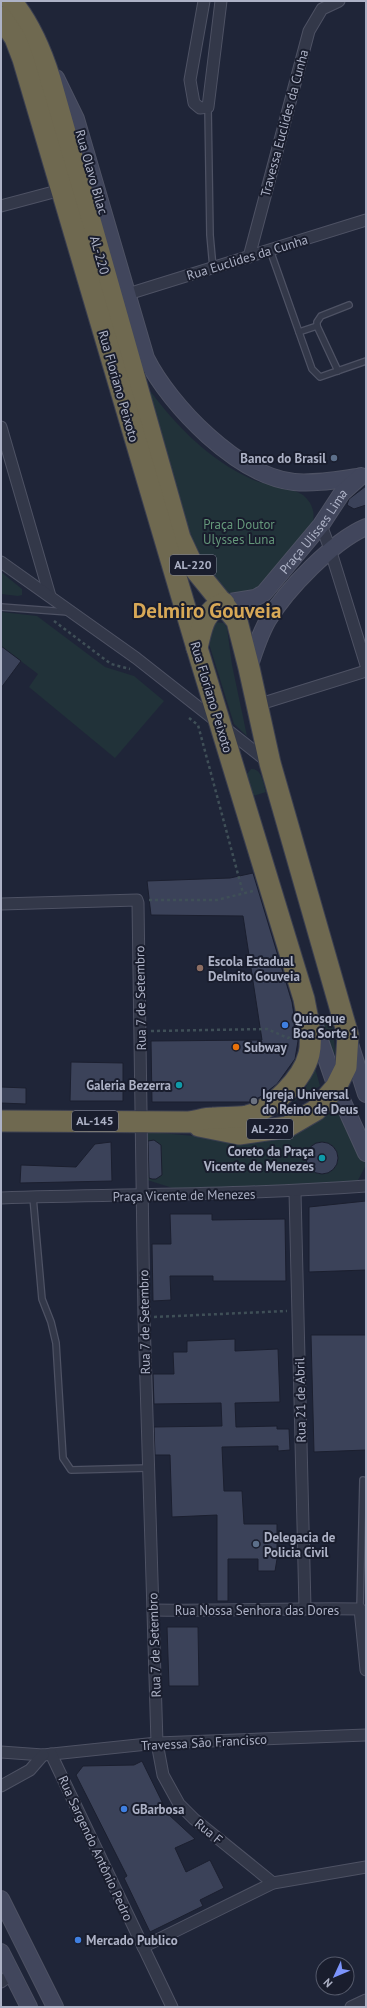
<svg xmlns="http://www.w3.org/2000/svg" width="367" height="2008" viewBox="0 0 367 2008" font-family="'PT Sans',sans-serif">
  <style>
    .green { fill: #213239 }
    .building { fill: #3b4259; stroke: #1b1f2f }
    .lines { fill: none; stroke-linecap: round; stroke-linejoin: round }
    .lane-casing { stroke: #4e5264; stroke-width: 8 }
    .street-casing { stroke: #4e5264; stroke-width: 13 }
    .secondary-casing { stroke: #4e5264; stroke-width: 18 }
    .highway-casing { stroke: #3b3f50; stroke-width: 23 }
    .path { stroke: #3f4f57; stroke-width: 2.5; stroke-dasharray: 3 3; stroke-linecap: butt }
    .lane { stroke: #333849; stroke-width: 5.5 }
    .street { stroke: #333849; stroke-width: 11 }
    .secondary { stroke: #41465c; stroke-width: 16 }
    .highway { stroke: #6f6950; stroke-width: 21 }
    .service-dot { fill: #5c6f8a; stroke: #191d2d; stroke-width: 1.5 }
    .education-dot { fill: #8d6e63; stroke: #191d2d; stroke-width: 1.5 }
    .shop-dot { fill: #3f7fe0; stroke: #191d2d; stroke-width: 1.5 }
    .food-dot { fill: #e8710a; stroke: #191d2d; stroke-width: 1.5 }
    .culture-dot { fill: #0f9aa8; stroke: #191d2d; stroke-width: 1.5 }
    .worship-dot { fill: #6b7280; stroke: #191d2d; stroke-width: 1.5 }
    .labels { text-anchor: middle; stroke-width: 4; stroke-linejoin: round; paint-order: stroke }
    .shield { fill: #191d2d; stroke: #818598; stroke-width: 1 }
    .shield-label { font-size: 12px; font-weight: bold; fill: #adb2c6 }
    .street-label { font-size: 13px; fill: #adb2c6; stroke: #191d2d }
    .poi-label { font-size: 13px; font-weight: bold; fill: #adb2c6; stroke: #191d2d; text-anchor: start }
    .park-label { font-size: 13px; fill: #64977a; stroke: #191d2d }
    .town-label { font-size: 21px; font-weight: bold; fill: #d7a857; stroke: #191d2d }
  </style>
  <rect width="100%" height="100%" fill="#1f2538"/>
  <!-- green -->
  <g class="green">
    <path d="M151 392C178 428 209 459 251 479 265 485 294 488 303 495 314 504 316 516 311 528L263 588 244 594 224 592 194 561 145 393Z"/>
    <path d="M1 572 22 589V595L18 596 1 594Z"/>
    <path d="M1 612 37 616 105 667 134 676 164 701 115 758 29 687 38 674 1 646Z"/>
    <path d="M214 622 224 623 227 628 232 665 247 736 234 724 206 634Z"/>
    <path d="M251 769C262 768 263 783 266 792L253 796 247 774Z"/>
    <path d="M332 1020 335 1050 333 1065 320 1023Z"/>
    <path d="M315 1068 320 1086 292 1103 306 1087Z"/>
    <path d="M335 1108 366 1165 357 1182 179 1190 144 1179V1136L150 1132 216 1138 289 1134Z"/>
  </g>
  <!-- building -->
  <g class="building">
    <path d="M366 486V505L354 509 347 505 349 499Z"/>
    <path d="M1 646 21 661 1 688Z"/>
    <path d="M253 873 292 1002 298 1041 295 1059 277 1084 260 1097 250 1102H152L151 1041 262 1040 243 916 151 915 147 881 230 878Z"/>
    <path d="M71 1062 123 1063V1101H70Z"/>
    <path d="M1 1087 26 1088V1104L1 1103Z"/>
    <path d="M154 1140 161 1145 162 1175 156 1179H152L149 1178 148 1141Z"/>
    <path d="M111 1142 112 1181 20 1183 21 1165 76 1167 95 1144Z"/>
    <circle cx="322" cy="1158" r="16"/>
    <path d="M366 1201V1270L309 1272V1207Z"/>
    <path d="M170 1214H212V1220L285 1219 286 1281H213V1276H170L171 1300 153 1301 152 1244H171Z"/>
    <path d="M311 1335H366V1450L314 1452Z"/>
    <path d="M235 1339V1351L278 1349 280 1402 235 1403 236 1427 277 1426V1429H289L290 1450 278 1451V1446L222 1447 224 1491H242L244 1524H277V1559L275 1571H258V1559H228V1601H217V1515L172 1517 170 1455H155L154 1427 222 1426 221 1403 154 1404 153 1374H174L173 1352H187V1341Z"/>
    <path d="M167 1627H198L199 1686H169Z"/>
    <path d="M142 1761 168 1814 195 1839 175 1848 186 1872 210 1860 224 1888 200 1900 203 1906 150 1932 124 1878 127 1876 76 1775 83 1766 134 1765Z"/>
  </g>
  <g class="lines">
    <defs>
      <g id="lane">
        <path d="M208 107 210 235 213 268"/>
        <path d="M270 250 312 369 320 377 366 361"/>
        <path d="M317 326V322L321 316 349 305"/>
        <path d="M299 332 317 326 338 371"/>
        <path d="M1 607 68 612"/>
        <path d="M33 1197 42 1299 51 1322 56 1343 63 1458 71 1470 148 1468"/>
        <path d="M360 1609 363 1480"/>
      </g>
      <g id="street">
        <path d="M204 1 190 80 194 103 200 108 208 107 221 1"/>
        <path d="M1 206 61 190"/>
        <path d="M249 257 309 31 322 9 339 1"/>
        <path d="M128 294 366 220"/>
        <path d="M1 427 50 596"/>
        <path d="M321 525 330 549 366 665"/>
        <path d="M1 562 136 658 268 762"/>
        <path d="M257 705 366 671"/>
        <path d="M1 904 137 900 138 903 144 1317 157 1743 163 1775 179 1804 194 1819 273 1883"/>
        <path d="M295 1192 305 1608"/>
        <path d="M1 1198C123 1194 244 1195 366 1186"/>
        <path d="M154 1610C223 1611 291 1608 360 1609L366 1670"/>
        <path d="M1 1752 43 1755 157 1743 366 1735"/>
        <path d="M51 1754 172 2007"/>
        <path d="M1 1786 30 1770 43 1755"/>
        <path d="M143 1947 273 1883 366 1867"/>
        <path d="M1 1982 12 1974"/>
        <path d="M351 2007 366 2000"/>
      </g>
      <g id="secondary">
        <path d="M56 78 76 119 146 358C170 406 238 476 294 482 315 484 336 480 358 477"/>
        <path id="s1" d="M224 603 255 598 264 593 321 525 342 493 361 476"/>
        <path d="M249 668C254 652 260 634 268 620 287 589 333 541 366 527"/>
        <path d="M314 1023 336 1087 366 1153"/>
        <path d="M350 1044 366 1094"/>
        <path d="M1 1899 55 2007"/>
        <path d="M1 1952 29 2007"/>
      </g>
      <g id="highway">
        <path d="M11 1C30 24 41 50 50 79L180 538 194 568 237 621 249 668 270 763 348 1035 346 1067 336 1087 316 1110 287 1127 239 1134 199 1126"/>
        <path d="M1 17 15 38 23 59 197 648 304 999C307 1016 313 1037 309 1054 303 1079 272 1110 247 1116 236 1118 224 1117 213 1118 205 1118 197 1121 189 1122L1 1121"/>
        <path d="M197 648C202 627 203 612 224 603"/>
      </g>
    </defs>
    <!-- lane casing -->
    <use href="#lane" class="lane-casing"/>
    <!-- street casing -->
    <use href="#street" class="street-casing"/>
    <!-- secondary casing -->
    <use href="#secondary" class="secondary-casing"/>
    <!-- highway casing -->
    <use href="#highway" class="highway-casing"/>
    <!-- path -->
    <g class="path">
      <path d="M54 621 111 664 130 669"/>
      <path d="M189 718 198 725 243 893"/>
      <path d="M149 900H217L253 891"/>
      <path d="M151 1031 267 1029 288 1038 293 1035"/>
      <path d="M154 1317 287 1311"/>
    </g>
    <!-- lane -->
    <use href="#lane" class="lane"/>
    <!-- street -->
    <use href="#street" class="street"/>
    <!-- secondary -->
    <use href="#secondary" class="secondary"/>
    <!-- highway -->
    <use href="#highway" class="highway"/>
  </g>
  <!-- markers -->
  <g class="service-dot">
    <circle cx="334" cy="458" r="4"/>
    <circle cx="256" cy="1544" r="4"/>
  </g>
  <circle class="education-dot" cx="200" cy="968" r="4"/>
  <g class="shop-dot">
    <circle cx="285" cy="1025" r="4"/>
    <circle cx="124" cy="1809" r="4"/>
    <circle cx="78" cy="1940" r="4"/>
  </g>
  <circle class="food-dot" cx="236" cy="1047" r="4"/>
  <g class="culture-dot">
    <circle cx="179" cy="1085" r="4"/>
    <circle cx="322" cy="1158" r="4"/>
  </g>
  <circle class="worship-dot" cx="254" cy="1101" r="4"/>
  <g class="labels">
    <!-- shield labels -->
    <g class="shield">
      <rect x="170" y="555" width="46" height="20" rx="3"/>
      <rect x="72" y="1111" width="46" height="20" rx="3"/>
      <rect x="247" y="1119" width="46" height="20" rx="3"/>
    </g>
    <g class="shield-label">
      <text x="193" y="569">AL-220</text>
      <text x="95" y="1125">AL-145</text>
      <text x="270" y="1133">AL-220</text>
    </g>
    <!-- street labels -->
    <g class="street-label">
      <text transform="translate(284 123) rotate(-75)" y="5">Travessa Euclides da Cunha</text>
      <text transform="translate(92 172) rotate(74)" y="5">Rua Olavo Bilac</text>
      <text transform="translate(100 255) rotate(74)" y="5">AL-220</text>
      <text transform="translate(247 257) rotate(-17)" y="5">Rua Euclides da Cunha</text>
      <text transform="translate(119 386) rotate(74)" y="5">Rua Floriano Peixoto</text>
      <text dy="5" stroke="none"><textPath href="#s1" startOffset="121">Praça Ulisses Lima</textPath></text>
      <text transform="translate(212 697) rotate(73)" y="5">Rua Floriano Peixoto</text>
      <text transform="translate(140 998) rotate(-91)" y="5">Rua 7 de Setembro</text>
      <text transform="translate(184 1195) rotate(-1)" y="5">Praça Vicente de Menezes</text>
      <text transform="translate(144 1322) rotate(-91)" y="5">Rua 7 de Setembro</text>
      <text transform="translate(300 1400) rotate(-91)" y="5">Rua 21 de Abril</text>
      <text x="257" y="1615">Rua Nossa Senhora das Dores</text>
      <text transform="translate(154 1645) rotate(-92)" y="5">Rua 7 de Setembro</text>
      <text transform="translate(204 1742) rotate(-3)" y="5">Travessa São Francisco</text>
      <text transform="translate(209 1831) rotate(39)" y="5">Rua F</text>
      <text transform="translate(96 1848) rotate(65)" y="5">Rua Sargendo Antônio Pedro</text>
    </g>
    <!-- poi labels -->
    <g class="poi-label">
      <text x="326" y="463" text-anchor="end">Banco do Brasil</text>
      <text x="208" y="966">Escola Estadual<tspan x="208" dy="15">Delmito Gouveia</tspan></text>
      <text x="293" y="1023">Quiosque<tspan x="293" dy="15">Boa Sorte 1</tspan></text>
      <text x="244" y="1052">Subway</text>
      <text x="171" y="1090" text-anchor="end">Galeria Bezerra</text>
      <text x="262" y="1099">Igreja Universal<tspan x="262" dy="15">do Reino de Deus</tspan></text>
      <text x="314" y="1156" text-anchor="end">Coreto da Praça<tspan x="314" dy="15">Vicente de Menezes</tspan></text>
      <text x="264" y="1542">Delegacia de<tspan x="264" dy="15">Policia Civil</tspan></text>
      <text x="132" y="1814">GBarbosa</text>
      <text x="86" y="1945">Mercado Publico</text>
    </g>
    <!-- park labels -->
    <g class="park-label">
      <text x="239" y="529">Praça Doutor<tspan x="239" dy="15">Ulysses Luna</tspan></text>
    </g>
    <!-- town labels -->
    <g class="town-label">
      <text x="207" y="618">Delmiro Gouveia</text>
    </g>
  </g>
  <!-- border -->
  <rect width="367" height="2008" fill="none" stroke="#adb2c6" stroke-width="4"/>
  <!-- north arrow -->
  <g transform="translate(335 1976) rotate(226)"><circle r="19" fill="#191d2d" stroke="#54596a"/>
  <path d="M0-3L7 15L0 10L-7 15Z" fill="#7c94fc"/>
  <text y="-6" font-size="11" font-weight="bold" text-anchor="middle" fill="#adb2c6">N</text>
  </g>
</svg>
